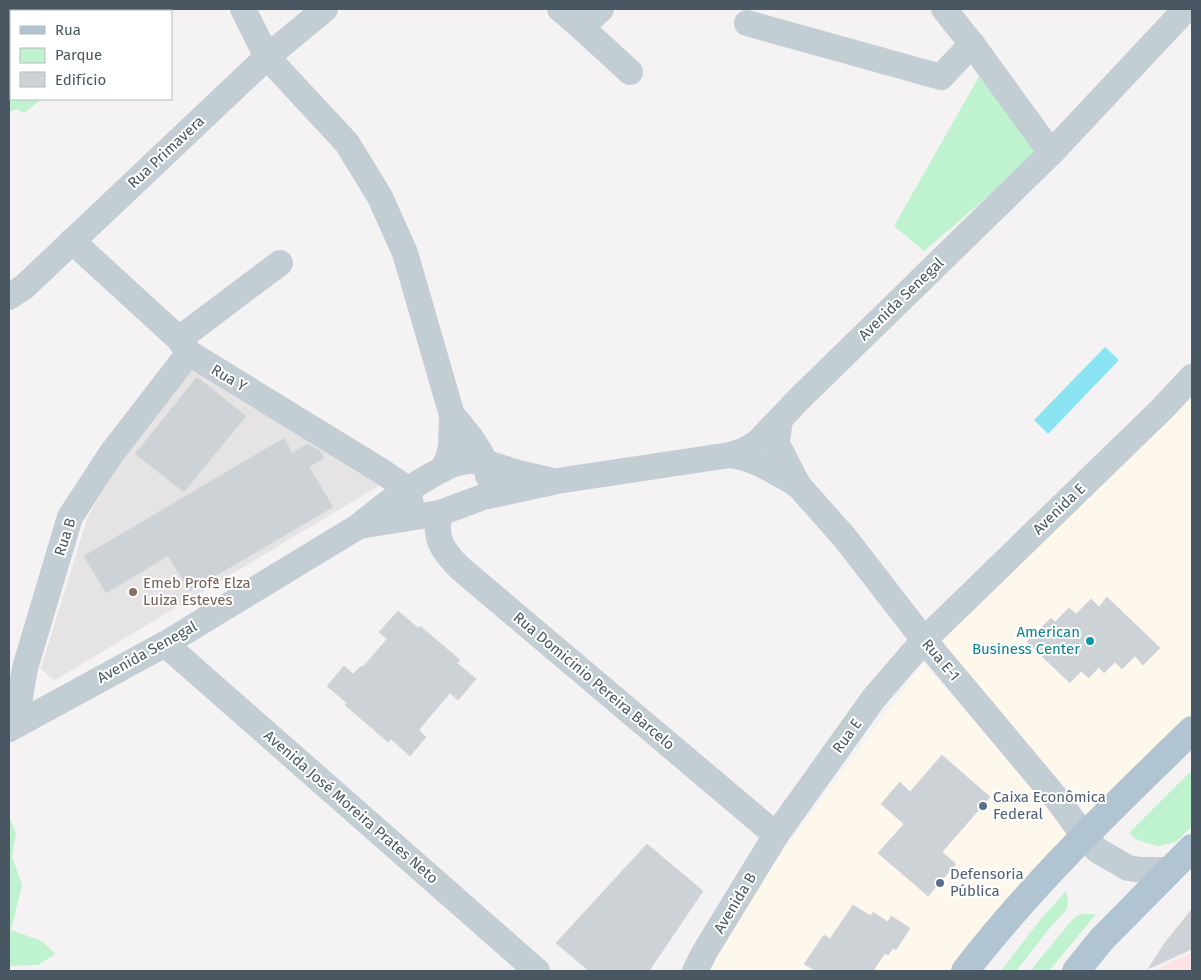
<svg xmlns="http://www.w3.org/2000/svg" width="1201" height="980" viewBox="0 0 1201 980" font-family="'Fira Sans',sans-serif">
  <style>
    .commercial { fill: #fdf7ec }
    .education { fill: #e5e3e4 }
    .medical { fill: #fde3e3 }
    .green { fill: #bff3cf }
    .water { fill: #8ae4f2 }
    .building { fill: #cdd2d6; stroke: #d5d8dd }
    .lines { fill: none; stroke-linecap: round; stroke-linejoin: round }
    .minor { stroke: #c2cdd4; stroke-width: 26 }
    .primary { stroke: #b0c4d1; stroke-width: 28 }
    .education-dot { fill: #8d6e63; stroke: #fff; stroke-width: 2 }
    .culture-dot { fill: #0f9aa8; stroke: #fff; stroke-width: 2 }
    .service-dot { fill: #5c6f8a; stroke: #fff; stroke-width: 2 }
    .labels { text-anchor: middle; stroke-width: 4; stroke-linejoin: round; paint-order: stroke }
    .street-label { font-size: 15px; fill: #485761; stroke: #fff }
    .education-label { font-size: 15px; fill: #785e54; stroke: #fff; text-anchor: start }
    .culture-label { font-size: 15px; fill: #0d838f; stroke: #fff; text-anchor: end }
    .service-label { font-size: 15px; fill: #4e5e75; stroke: #fff; text-anchor: start }
  </style>
  <rect width="100%" height="100%" fill="#f4f2f2"/>
  <!-- commercial -->
  <g class="commercial">
    <path d="M1192 386V719L1092 819 938 640Z"/>
    <path d="M923 663 1076 836 962 971H710L761 881Z"/>
  </g>
  <!-- education -->
  <path class="education" d="M196 365 385 482 55 680 48 676 41 668 88 516 122 460Z"/>
  <!-- medical -->
  <path class="medical" d="M1192 952V971H1153Z"/>
  <!-- green -->
  <g class="green">
    <path d="M9 16H11V99H42L24 113 16 109 9 112Z"/>
    <path d="M981 73 1040 152 924 251 894 226Z"/>
    <path d="M1192 770V826L1176 842 1159 846 1146 843 1136 839 1129 833Z"/>
    <path d="M9 817 16 833 12 857 22 885 11 930 42 941 55 954 38 965 9 966Z"/>
    <path d="M1066 891 1068 903 1066 910 1049 929 1016 971H1001L1040 920Z"/>
    <path d="M1081 914H1096L1049 971H1030L1072 920 1077 916Z"/>
  </g>
  <!-- water -->
  <path class="water" d="M1105 347 1119 360 1048 434 1034 420Z"/>
  <!-- building -->
  <g class="building">
    <path d="M197 377 246 416 184 492 135 454Z"/>
    <path d="M284 438 292 453 308 444 319 450 324 458 309 467 333 507 190 591 168 556 106 593 84 556Z"/>
    <path d="M1107 597 1160 648 1143 665 1135 656 1122 669 1115 662 1104 673 1099 667 1089 678 1081 671 1070 683 1027 642 1051 618 1055 622 1069 608 1076 614 1091 599 1099 607Z"/>
    <path d="M398 611 418 628 420 626 460 660 457 663 476 679 458 700 450 693 427 720 419 730 426 737 410 756 391 739 388 742 345 705 347 703 327 686 344 666 353 674 361 666 363 667 387 639 379 632Z"/>
    <path d="M942 755 990 797 942 852 956 864 928 896 878 853 904 824 881 804 900 782 910 792Z"/>
    <path d="M647 844 703 891 649 971H589L556 943Z"/>
    <path d="M853 905 871 916 873 912 888 922 891 916 910 928 896 950 893 948 888 955 885 953 873 971H816L804 964 824 935 830 939Z"/>
    <path d="M1192 909V949L1148 969 1164 944Z"/>
  </g>
  <g class="lines">
    <!-- minor -->
    <g class="minor">
      <path d="M243 9 267 57 347 143 380 197 405 253 452 415 451 446 449 456 443 469"/>
      <path d="M560 9 581 27 601 9"/>
      <path d="M944 9 972 44 1051 153"/>
      <path d="M747 23 941 77 972 44"/>
      <path d="M581 27 630 72"/>
      <path d="M72 241 179 339 189 353 378 469 408 489 411 505"/>
      <path d="M9 297 24 287 267 57 325 9"/>
      <path d="M179 339 280 263"/>
      <path d="M452 415C465 430 487 455 488 476"/>
      <path d="M780 420 777 440 778 446 798 485 845 538 924 640 1057 799 1084 836 1097 850 1128 868 1141 870H1170"/>
      <path d="M730 455C757 459 775 472 798 485"/>
      <path d="M440 513C433 537 443 552 461 569L776 835"/>
      <path d="M359 526 440 513 483 497 557 481 730 455 745 450 757 443 798 400 1051 153 1186 9"/>
      <path d="M165 644 537 971"/>
      <path d="M17 724 20 697 25 668 70 517 111 454 189 353"/>
      <path d="M9 729 165 644 359 526C380 508 401 493 425 479 439 471 454 461 471 461 486 461 498 467 512 471 524 475 537 477 549 480"/>
      <path d="M695 971 704 953 776 835 874 698 924 640 1161 410 1192 377"/>
    </g>
    <!-- primary -->
    <g class="primary">
      <path d="M965 971C1033 883 1113 807 1192 730"/>
      <path d="M1076 971 1102 939 1192 848"/>
    </g>
  </g>
  <!-- markers -->
  <circle class="education-dot" cx="133" cy="592" r="5"/>
  <circle class="culture-dot" cx="1090" cy="641" r="5"/>
  <g class="service-dot">
    <circle cx="983" cy="806" r="5"/>
    <circle cx="940" cy="883" r="5"/>
  </g>
  <g class="labels">
    <!-- street labels -->
    <g class="street-label">
      <text transform="translate(166 152) rotate(-43)" y="5">Rua Primavera</text>
      <text transform="translate(901 299) rotate(-44)" y="5">Avenida Senegal</text>
      <text transform="translate(229 378) rotate(31)" y="5">Rua Y</text>
      <text transform="translate(1059 509) rotate(-44)" y="5">Avenida E</text>
      <text transform="translate(65 537) rotate(-72)" y="5">Rua B</text>
      <text transform="translate(147 652) rotate(-29)" y="5">Avenida Senegal</text>
      <text transform="translate(941 660) rotate(50)" y="5">Rua E-1</text>
      <text transform="translate(594 681) rotate(40)" y="5">Rua Domicinio Pereira Barcelo</text>
      <text transform="translate(847 736) rotate(-54)" y="5">Rua E</text>
      <text transform="translate(351 807) rotate(41)" y="5">Avenida José Moreira Prates Neto</text>
      <text transform="translate(735 903) rotate(-59)" y="5">Avenida B</text>
    </g>
    <!-- education labels -->
    <g class="education-label">
      <text x="143" y="588">Emeb Profª Elza<tspan x="143" dy="17">Luiza Esteves</tspan></text>
    </g>
    <!-- culture labels -->
    <g class="culture-label">
      <text x="1080" y="637">American<tspan x="1080" dy="17">Business Center</tspan></text>
    </g>
    <!-- service labels -->
    <g class="service-label">
      <text x="993" y="802">Caixa Econômica<tspan x="993" dy="17">Federal</tspan></text>
      <text x="950" y="879">Defensoria<tspan x="950" dy="17">Pública</tspan></text>
    </g>
  </g>
  <!-- border -->
  <rect width="1201" height="980" fill="none" stroke="#485761" stroke-width="20"/>
  <!-- legend -->
  <rect x="10" y="10" width="162" height="90" fill="#ffffff" stroke="#b6bcc0"/>
  <rect x="20" y="26" width="25" height="8" fill="#b0c4d1" stroke="#b6bcc0"/>
  <text x="55" y="35" font-size="15" fill="#485761">Rua</text>
  <rect x="20" y="48" width="25" height="15" fill="#bff3cf" stroke="#b6bcc0"/>
  <text x="55" y="60" font-size="15" fill="#485761">Parque</text>
  <rect x="20" y="72" width="25" height="15" fill="#cdd2d6" stroke="#b6bcc0"/>
  <text x="55" y="85" font-size="15" fill="#485761">Edifício</text>
</svg>
